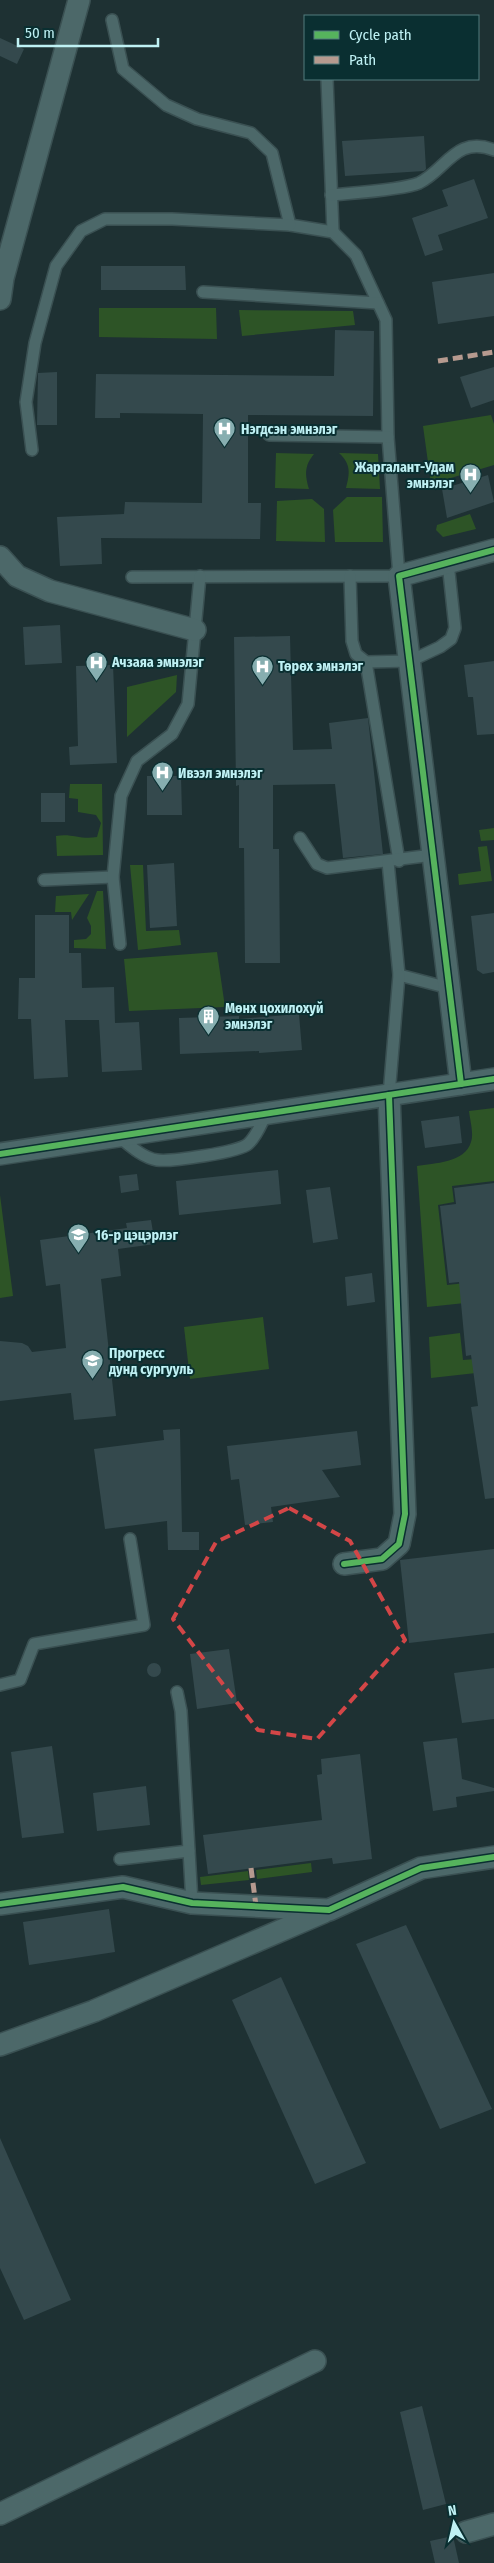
<svg xmlns="http://www.w3.org/2000/svg" width="494" height="2563" viewBox="0 0 494 2563" font-family="'Fira Sans Condensed',sans-serif">
  <style>
    .green { fill: #2d5426 }
    .building { fill: #34494d }
    .lines { fill: none; stroke-linecap: round; stroke-linejoin: round }
    .lane-casing { stroke: #3a5052; stroke-width: 14 }
    .street-casing { stroke: #3a5052; stroke-width: 24 }
    .lane { stroke: #4c6869; stroke-width: 11 }
    .street { stroke: #4c6869; stroke-width: 21 }
    .quiet { stroke: #b69a8f; stroke-width: 5; stroke-dasharray: 10 5; stroke-linecap: butt }
    .cycleway-casing { stroke: #0a2f31; stroke-width: 9 }
    .cycleway { stroke: #56b35d; stroke-width: 6 }
    .marked { fill: none; stroke: #d34647; stroke-width: 4; stroke-dasharray: 10 6; stroke-linejoin: round }
    .labels { text-anchor: middle; stroke-width: 4; stroke-linejoin: round; paint-order: stroke }
    .poi-label { font-size: 14px; font-weight: bold; fill: #bff1f4; stroke: #0a2f31; text-anchor: start }
  </style>
  <rect width="100%" height="100%" fill="#1e3133"/>
  <!-- green -->
  <g class="green">
    <path d="M99 308H216L217 339 99 337Z"/>
    <path d="M239 310 353 311 355 325 242 336Z"/>
    <path d="M491 415 494 424V465L431 484 423 426Z"/>
    <path d="M276 453 314 454C304 466 305 475 309 489L275 488Z"/>
    <path d="M339 453 378 454 380 489 346 488C350 473 351 464 339 453Z"/>
    <path d="M347 497H382L383 542H335L333 510Z"/>
    <path d="M312 499 324 509 325 542 276 541 277 501Z"/>
    <path d="M470 514 476 529 443 537 436 530 437 525Z"/>
    <path d="M177 675 176 692 127 737V687Z"/>
    <path d="M70 784H102L103 855 57 856 56 836C72 833 80 840 97 837L101 823 96 815 78 812V799L69 798Z"/>
    <path d="M494 828V840L481 841 479 830Z"/>
    <path d="M487 846 492 881 459 885 458 874 481 871 478 847Z"/>
    <path d="M130 865H143L146 931 179 930 181 945 138 950Z"/>
    <path d="M97 891H103L106 949 74 948V940L86 939 91 934V926L87 918Z"/>
    <path d="M89 894 72 920 71 912H55L56 896Z"/>
    <path d="M217 952 225 1007 129 1011 124 959Z"/>
    <path d="M494 1108V1181L452 1186 454 1202 438 1205 447 1285 494 1280 484 1301 427 1307 417 1166C434 1163 465 1163 471 1142 474 1134 470 1120 469 1111Z"/>
    <path d="M0 1195 13 1296 0 1298Z"/>
    <path d="M263 1317 269 1369 190 1379 184 1327Z"/>
    <path d="M460 1333 463 1360 488 1358 494 1371 431 1378 429 1337Z"/>
    <path d="M311 1863 312 1872 257 1879 256 1870Z"/>
    <path d="M248 1871 249 1880 201 1885 200 1877Z"/>
  </g>
  <!-- building -->
  <g class="building">
    <path d="M0 38 24 49 17 64 0 56Z"/>
    <path d="M424 136 426 169 424 171 345 176 342 141Z"/>
    <path d="M474 179 488 218 438 235 443 250 425 256 412 218 448 206 442 190Z"/>
    <path d="M101 266H185L186 290H101Z"/>
    <path d="M494 273V316L438 324 432 282Z"/>
    <path d="M335 330 374 331 373 416 248 415V503H261L260 539 101 538 102 564 60 566 57 517 124 514 125 502 202 503 203 414 120 413V418H95L96 374 334 376Z"/>
    <path d="M494 367V400L471 408 460 377Z"/>
    <path d="M57 372V425H37L38 373Z"/>
    <path d="M488 475 494 502 447 518 442 489Z"/>
    <path d="M60 625 62 663 25 665 23 627Z"/>
    <path d="M290 636 293 750 332 749 329 723 368 718 383 854 343 858 335 784 273 785V849H279L280 963H245L244 848H239V785L236 786 234 637Z"/>
    <path d="M494 661V734L477 735 473 697H468L464 665Z"/>
    <path d="M113 665 117 763 70 765 69 747 78 746 76 666Z"/>
    <path d="M147 776H181L182 815H147Z"/>
    <rect x="41" y="793" width="24" height="29"/>
    <path d="M174 863 177 926 150 928 147 865Z"/>
    <path d="M494 913V972L483 974 477 970 471 916Z"/>
    <path d="M35 915H69V953H81L82 988 114 987 115 1023 139 1022 142 1070 102 1072 99 1020H65L68 1077 34 1079 31 1019H18L19 978H35Z"/>
    <path d="M299 1014 302 1050 259 1053V1051L180 1054 179 1018 239 1016V1019Z"/>
    <path d="M459 1116 462 1143 425 1148 421 1121Z"/>
    <path d="M278 1170 281 1204 179 1215 176 1181Z"/>
    <path d="M137 1174 139 1190 121 1193 119 1176Z"/>
    <path d="M494 1183V1498L485 1499 471 1407 478 1406 471 1355 466 1356 459 1282 449 1283 440 1206 456 1204 454 1188Z"/>
    <path d="M330 1187 338 1239 313 1243 306 1190Z"/>
    <path d="M151 1220 155 1244 118 1249 121 1276 101 1279 116 1416 74 1420 71 1393 0 1401V1341L22 1343 28 1346 32 1352 66 1348 60 1284 46 1286 40 1240 127 1228 126 1223Z"/>
    <path d="M372 1273 375 1302 347 1306 345 1277Z"/>
    <path d="M180 1429 182 1532H199V1550H168L167 1521 105 1529 94 1449 164 1440 163 1430Z"/>
    <path d="M357 1431 361 1465 322 1470 340 1497 271 1507 273 1522 245 1525 239 1479 231 1480 227 1446Z"/>
    <path d="M494 1549V1633L409 1643 400 1560Z"/>
    <path d="M229 1649 237 1703 197 1709 190 1654Z"/>
    <circle cx="154" cy="1670" r="7"/>
    <path d="M494 1668V1719L462 1723 454 1673Z"/>
    <path d="M457 1738 462 1779 494 1788V1791L456 1797 457 1807 433 1811 423 1742Z"/>
    <path d="M52 1746 64 1833 22 1838 11 1752Z"/>
    <path d="M360 1754 372 1859 333 1864 332 1858 208 1874 203 1835 322 1820 317 1775 322 1774 321 1759Z"/>
    <path d="M146 1786 150 1825 97 1831 93 1793Z"/>
    <path d="M109 1909 115 1952 29 1965 23 1922Z"/>
    <path d="M406 1925 492 2109 440 2129 356 1944Z"/>
    <path d="M281 1977 366 2163 315 2184 232 2000Z"/>
    <path d="M0 2138 71 2300 24 2320 0 2268Z"/>
    <path d="M422 2406 446 2504 423 2510 400 2412Z"/>
    <path d="M453 2536 459 2563H435L430 2541Z"/>
  </g>
  <g class="lines">
    <defs>
      <g id="lane">
        <path d="M112 20 123 69 166 105 197 119 251 133 272 153 290 225 333 232 356 255 386 320 388 437 399 576 132 577"/>
        <path d="M327 79 333 232"/>
        <path d="M331 195C351 193 403 190 419 183 446 170 456 135 494 150"/>
        <path d="M203 292 378 303"/>
        <path d="M269 435 388 437"/>
        <path d="M32 450 26 402 35 343 56 266 81 231 105 219H172L290 225"/>
        <path d="M350 576 352 641 356 654 366 662 410 661 440 647 451 639 455 628 448 563"/>
        <path d="M366 662 399 861"/>
        <path d="M300 838 317 864 327 868 433 855"/>
        <path d="M388 862 399 975 449 988"/>
        <path d="M44 880 113 877"/>
        <path d="M120 944 113 877 121 796 137 761 172 734 188 704 200 576"/>
        <path d="M389 1095 399 975"/>
        <path d="M118 1136C129 1145 143 1158 157 1160 170 1162 240 1152 248 1144 257 1136 261 1124 266 1114"/>
        <path d="M0 1685 20 1680 34 1644 144 1625 130 1539"/>
        <path d="M177 1692 181 1711 192 1903"/>
        <path d="M120 1859 189 1851"/>
      </g>
      <g id="street">
        <path d="M0 299 3 278 79 0"/>
        <path d="M0 557 17 576 50 591 195 630"/>
        <path d="M461 1084 399 576 494 550"/>
        <path d="M0 1154 494 1079"/>
        <path d="M344 1564 382 1559 399 1544 405 1514 389 1095"/>
        <path d="M0 1904 123 1887 192 1903 329 1910 421 1868 494 1857"/>
        <path d="M0 2045 94 2011 324 1912"/>
        <path d="M0 2514 315 2361"/>
        <path d="M466 2532 494 2524"/>
      </g>
    </defs>
    <!-- lane casing -->
    <use href="#lane" class="lane-casing"/>
    <!-- street casing -->
    <use href="#street" class="street-casing"/>
    <!-- lane -->
    <use href="#lane" class="lane"/>
    <!-- street -->
    <use href="#street" class="street"/>
    <!-- quiet -->
    <g class="quiet">
      <path d="M438 361 494 352"/>
      <path d="M251 1868 256 1906"/>
    </g>
    <defs>
      <g id="cycleway">
        <path d="M461 1084 399 576 494 550"/>
        <path d="M0 1154 494 1079"/>
        <path d="M344 1564 382 1559 399 1544 405 1514 389 1095"/>
        <path d="M0 1904 123 1887 192 1903 329 1910 421 1868 494 1857"/>
      </g>
    </defs>
    <!-- cycleway casing -->
    <use href="#cycleway" class="cycleway-casing"/>
    <!-- cycleway -->
    <use href="#cycleway" class="cycleway"/>
  </g>
  <!-- marked area -->
  <path class="marked" d="M289 1508 350 1541 405 1640 317 1739 258 1730 173 1619 216 1542Z"/>
  <!-- icons -->
  <defs>
    <symbol id="hospital-pin" viewBox="-11 -11 22 30"><path d="M0 17L-7.5 6A9.5 9.5 0 1 1 7.5 6Z" fill="#87aeb0" stroke="#0a2f31"/><path d="M-5-5h3v3.5h4V-5h3V5h-3V1.5h-4V5h-3Z" fill="#fff"/></symbol>
    <symbol id="building-pin" viewBox="-11 -11 22 30"><path d="M0 17L-7.5 6A9.5 9.5 0 1 1 7.5 6Z" fill="#87aeb0" stroke="#0a2f31"/><path d="M-4-6H4V6H1V3H-1V6H-4ZM-2.5-4.3h1.7v1.8h-1.7ZM.8-4.3h1.7v1.8H.8ZM-2.5-1h1.7V.8h-1.7ZM.8-1h1.7V.8H.8Z" fill="#fff"/></symbol>
    <symbol id="school-pin" viewBox="-11 -11 22 30"><path d="M0 17L-7.5 6A9.5 9.5 0 1 1 7.5 6Z" fill="#87aeb0" stroke="#0a2f31"/><path d="M0-5L7-2L0 1L-7-2ZM-4 1L0 2.5L4 1V4Q0 6-4 4Z" fill="#fff"/></symbol>
  </defs>
  <g fill-rule="evenodd">
    <use href="#hospital-pin" x="212" y="416" width="25" height="34"/>
    <use href="#hospital-pin" x="458" y="462" width="25" height="34"/>
    <use href="#hospital-pin" x="84" y="650" width="25" height="34"/>
    <use href="#hospital-pin" x="250" y="654" width="25" height="34"/>
    <use href="#hospital-pin" x="150" y="760" width="25" height="34"/>
    <use href="#building-pin" x="196" y="1004" width="25" height="34"/>
    <use href="#school-pin" x="66" y="1222" width="25" height="34"/>
    <use href="#school-pin" x="80" y="1348" width="25" height="34"/>
  </g>
  <g class="labels">
    <!-- poi labels -->
    <g class="poi-label">
      <text x="241" y="434">Нэгдсэн эмнэлэг</text>
      <text x="454" y="472" text-anchor="end">Жаргалант-Удам<tspan x="454" dy="16">эмнэлэг</tspan></text>
      <text x="112" y="667">Ачзаяа эмнэлэг</text>
      <text x="278" y="671">Төрөх эмнэлэг</text>
      <text x="178" y="778">Ивээл эмнэлэг</text>
      <text x="225" y="1013">Мөнх цохилохуй<tspan x="225" dy="16">эмнэлэг</tspan></text>
      <text x="95" y="1240">16-р цэцэрлэг</text>
      <text x="109" y="1358">Прогресс<tspan x="109" dy="16">дунд сургууль</tspan></text>
    </g>
  </g>
  <!-- legend -->
  <rect x="304" y="15" width="175" height="65" fill="#0a2f31" stroke="#527d7f"/>
  <rect x="314" y="31" width="25" height="8" fill="#56b35d" stroke="#527d7f"/>
  <text x="349" y="40" font-size="15" fill="#bff1f4">Cycle path</text>
  <rect x="314" y="56" width="25" height="8" fill="#b69a8f" stroke="#527d7f"/>
  <text x="349" y="65" font-size="15" fill="#bff1f4">Path</text>
  <!-- north arrow -->
  <g transform="translate(454 2523) rotate(352)" stroke="#0a2f31" stroke-width="4" paint-order="stroke">
  <path d="M0-4L9 19L0 12L-9 19Z" fill="#bff1f4"/>
  <text y="-8" font-size="14" font-weight="bold" text-anchor="middle" fill="#bff1f4">N</text>
  </g>
  <!-- scale -->
  <path d="M18 38v8h140v-8" fill="none" stroke="#bff1f4" stroke-width="2.5"/>
  <text x="25" y="38" font-size="15" fill="#bff1f4" stroke="#0a2f31" stroke-width="4" paint-order="stroke">50 m</text>
</svg>
